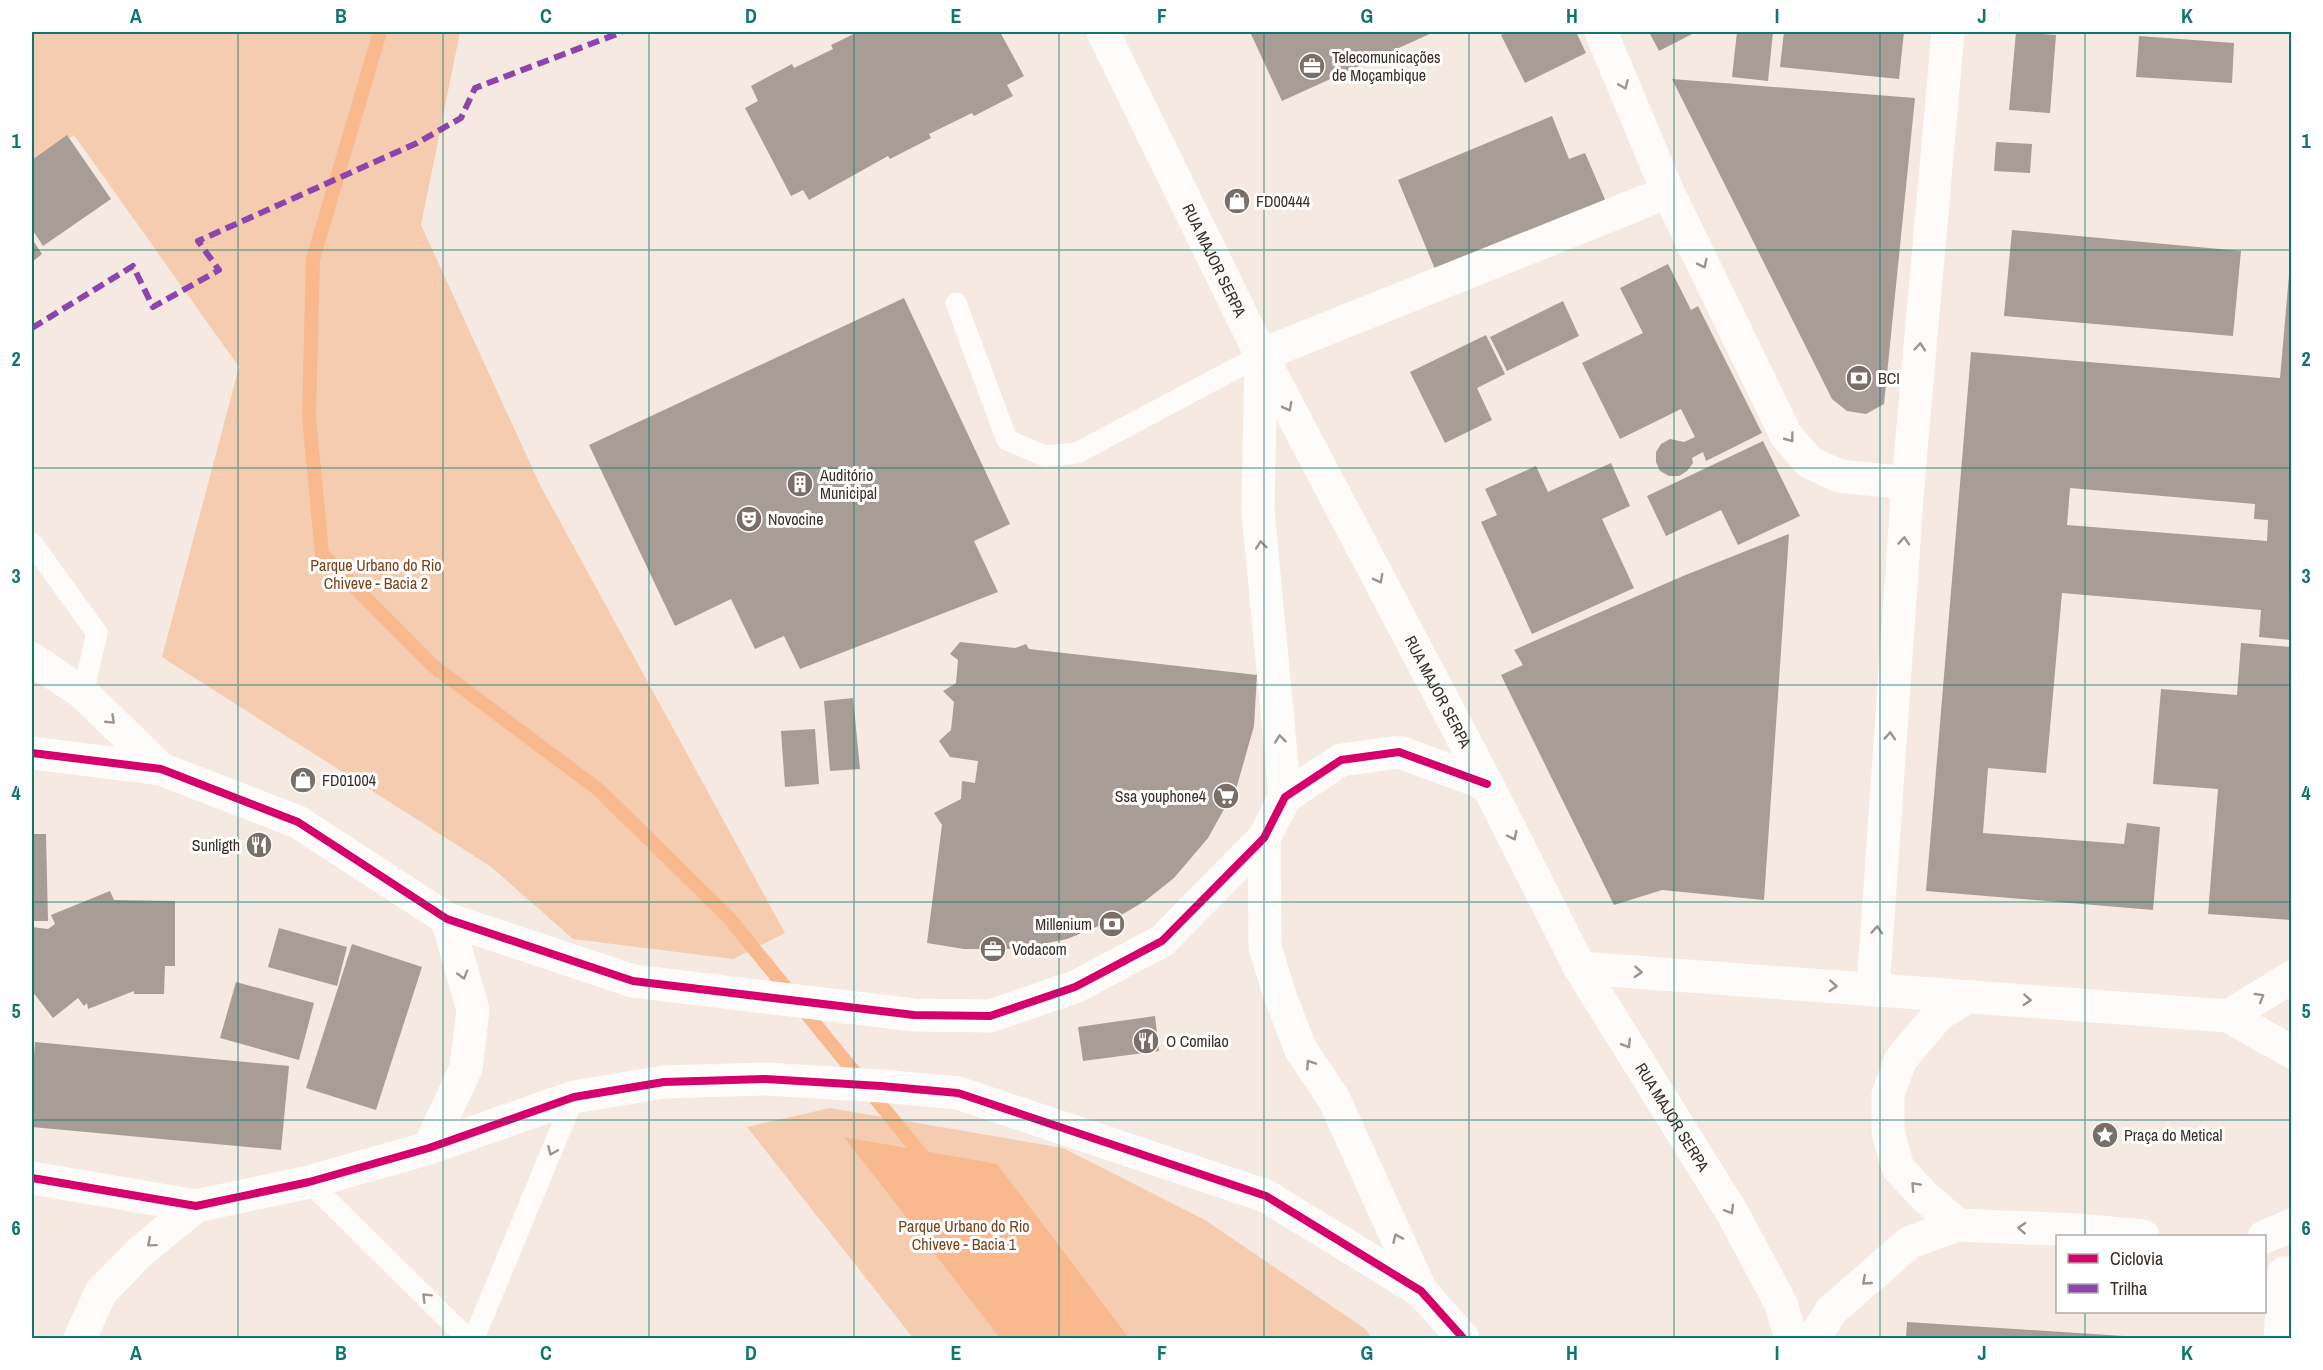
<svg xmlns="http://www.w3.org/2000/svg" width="2323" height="1370" viewBox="0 0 2323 1370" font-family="'Archivo Narrow',sans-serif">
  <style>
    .green { fill: #f5ccb0 }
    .water { fill: #f8b98e }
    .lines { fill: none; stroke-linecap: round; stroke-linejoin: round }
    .stream { stroke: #f8b98e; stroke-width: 14 }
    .building { fill: #a79d96; fill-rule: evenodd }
    .service { stroke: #fefcfa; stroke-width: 21 }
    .minor { stroke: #fefcfa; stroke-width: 33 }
    .quiet { stroke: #8e44ad; stroke-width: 6; stroke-dasharray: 12 6; stroke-linecap: butt }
    .cycleway-casing { stroke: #fff; stroke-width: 11 }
    .cycleway { stroke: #d6006c; stroke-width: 8 }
    .oneway { stroke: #9b9490 }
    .grid { fill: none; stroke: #0f766e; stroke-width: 1.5; stroke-opacity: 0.55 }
    .labels { text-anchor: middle; stroke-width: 6; stroke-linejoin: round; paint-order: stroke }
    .poi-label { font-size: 16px; fill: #382d27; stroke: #fff; text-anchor: start }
    .street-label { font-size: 16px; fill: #382d27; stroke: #fff }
    .park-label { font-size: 16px; fill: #79431a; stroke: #fff }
    .neatline { fill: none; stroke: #0f766e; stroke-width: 2 }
    .grid-label { font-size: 20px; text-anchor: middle; font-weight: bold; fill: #0f766e }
  </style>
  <rect width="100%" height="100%" fill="#f5e9e1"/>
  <!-- green -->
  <g class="green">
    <path d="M32 32H460L421 225 540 485 785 933 733 959 573 939 490 866 162 657 239 367 74 135 32 163Z"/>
    <path d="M830 1108 1063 1148 1205 1220 1364 1328 1372 1338H913L747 1127Z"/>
  </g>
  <!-- water -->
  <path class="water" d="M844 1137 997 1164 1129 1338H1000Z"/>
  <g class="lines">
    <!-- stream -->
    <path class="stream" d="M380 32 313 259 309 417 322 554 432 665 599 790 729 918 928 1163"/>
  </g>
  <!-- building -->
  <g class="building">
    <path d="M858 32H1000L1024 76 1007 85 1013 96 974 116 972 113 929 134 931 138 890 159 888 156 809 200 803 190 791 196 745 108 758 101 751 86 792 64 794 68 833 49 831 45Z"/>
    <path d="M1250 32H1434L1282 101Z"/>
    <path d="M1508 32H1576L1586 53 1525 83 1501 35Z"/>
    <path d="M1649 32H1696L1659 51Z"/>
    <path d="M1737 32H1773L1768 81 1732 77Z"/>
    <path d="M1784 32H1904L1899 79 1780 67Z"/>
    <path d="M2016 32 2056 35 2050 113 2009 110Z"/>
    <path d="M2139 36 2234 43 2232 83 2136 77Z"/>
    <path d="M1672 79 1915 98 1884 404 1866 414 1847 411 1832 399Z"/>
    <path d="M1552 116 1569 159 1585 153 1607 204 1437 274 1398 180Z"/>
    <path d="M67 135 111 199 43 246 32 229V160Z"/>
    <path d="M1996 142 2032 144 2030 173 1994 171Z"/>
    <path d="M2012 230 2241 251 2233 336 2004 316Z"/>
    <path d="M32 239 42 254 32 262Z"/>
    <path d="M1668 264 1691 310 1698 306 1762 433 1706 461 1703 452 1692 458 1693 463 1687 471 1679 476H1669L1660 471 1656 462V452L1661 444 1670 439 1684 442 1695 437 1681 409 1620 439 1582 363 1643 333 1620 288Z"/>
    <path d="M2290 264H2292V640L2259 637 2261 610 2062 593 2046 773 1988 768 1983 833 2124 844 2127 823 2160 827 2153 910 1926 891 1971 352 2280 378ZM2070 488 2255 504 2254 519 2268 520 2267 541 2067 525Z"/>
    <path d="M904 298 1010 524 974 541 998 592 800 669 784 636 755 649 731 599 675 626 589 445Z"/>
    <path d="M1563 301 1579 336 1507 371 1490 337Z"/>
    <path d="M1486 335 1505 374 1477 388 1492 420 1445 443 1410 372Z"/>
    <path d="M1763 441 1800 516 1738 545 1721 510 1666 536 1647 496Z"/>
    <path d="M1611 463 1630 506 1602 519 1634 588 1532 634 1481 522 1497 515 1485 489 1536 466 1548 492Z"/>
    <path d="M1789 534 1764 900 1662 890 1614 905 1501 675 1523 665 1514 650 1683 576Z"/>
    <path d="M960 642 1015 648 1026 644 1029 649 1257 675 1254 726 1237 786 1208 838 1174 878 1145 901 1111 921 1067 939 1017 949H964L927 943 942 825 934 813 961 799 962 781 975 783 978 761 950 757 939 741 951 730 954 702 943 691 956 683 958 660 950 654Z"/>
    <path d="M2241 643 2292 647V920L2208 914 2218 789 2153 784 2161 689 2237 695Z"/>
    <path d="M853 698 860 769 830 771 824 701Z"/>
    <path d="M815 729 819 784 785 787 781 731Z"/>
    <path d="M32 834H46L48 921H32Z"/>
    <path d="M110 891 114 900 175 901V966H165L164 994H134V991L88 1009 87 1003 84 1006 78 998 53 1018 32 991V927L48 929 55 924 51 915Z"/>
    <path d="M279 928 347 947 337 986 268 967Z"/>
    <path d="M352 944 422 967 376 1110 306 1088Z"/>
    <path d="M236 982 314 1003 299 1060 220 1038Z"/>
    <path d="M1155 1016 1159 1051 1083 1061 1078 1027Z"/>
    <path d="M35 1042 289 1066 281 1150 32 1127V1082Z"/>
    <path d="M1907 1322 2139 1337V1338H1906Z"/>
  </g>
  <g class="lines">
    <!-- service -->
    <g class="service">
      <path d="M956 303 1007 440 1045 456 1077 453 1261 355"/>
      <path d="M32 543 97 633 83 693"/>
      <path d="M309 1182 467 1338"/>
      <path d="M474 1338 574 1097"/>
    </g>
    <!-- minor -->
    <g class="minor">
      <path id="s1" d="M1103 32 1261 355 1487 784 1580 968 1733 1214 1781 1304 1791 1338"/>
      <path d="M1601 32 1668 192 1786 435 1809 462 1839 476 1908 483"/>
      <path d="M1261 355 1668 192"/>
      <path d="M1261 359 1258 511 1285 797"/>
      <path d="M32 659 83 693 161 769"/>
      <path d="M32 753 161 769 298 822 447 919 633 981 914 1015 990 1016 1075 987 1162 941 1264 838 1285 797 1341 760 1399 752 1487 784"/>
      <path d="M1264 838 1265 947 1280 996 1301 1050 1334 1099 1421 1291"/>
      <path d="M1580 968 2228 1016 2292 1052"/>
      <path d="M1873 989 1908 483 1948 32"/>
      <path d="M2228 1016 2292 977"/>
      <path d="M429 1148 466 1068 473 1010 447 919"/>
      <path d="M32 1178 196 1206 309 1182 429 1148 574 1097 664 1082 766 1079 881 1086 958 1093 1266 1196 1421 1291 1463 1338"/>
      <path d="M1958 1225 1925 1197 1898 1168 1888 1132V1094L1901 1059 1939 1014 1970 996"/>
      <path d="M2264 1237 2292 1225"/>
      <path d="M80 1338 101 1292 140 1252 196 1206"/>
      <path d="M1814 1338 1831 1311 1910 1242 1958 1225 2077 1230 2143 1236"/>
      <path d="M2280 1338 2284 1273"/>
    </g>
    <!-- quiet -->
    <path class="quiet" d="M32 328 133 266 153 307 219 270 198 241 417 143 461 118 475 88 622 32"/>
    <defs>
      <g id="cycleway">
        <path d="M32 753 161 769 298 822 447 919 633 981 914 1015 990 1016 1075 987 1162 941 1264 838 1285 797 1341 760 1399 752 1487 784"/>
        <path d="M32 1178 196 1206 309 1182 429 1148 574 1097 664 1082 766 1079 881 1086 958 1093 1266 1196 1421 1291 1463 1338"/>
      </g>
    </defs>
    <!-- cycleway casing -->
    <use href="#cycleway" class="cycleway-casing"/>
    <!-- cycleway -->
    <use href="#cycleway" class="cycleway"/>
  </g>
  <!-- one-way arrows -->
  <defs><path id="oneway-chevron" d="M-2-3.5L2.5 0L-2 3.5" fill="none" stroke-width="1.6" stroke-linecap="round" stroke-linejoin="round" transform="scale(1.5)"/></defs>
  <g class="oneway">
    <use href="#oneway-chevron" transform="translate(1624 85) rotate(67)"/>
    <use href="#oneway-chevron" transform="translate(1703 264) rotate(64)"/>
    <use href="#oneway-chevron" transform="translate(1920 347) rotate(-85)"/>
    <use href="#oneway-chevron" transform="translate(1288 407) rotate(62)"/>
    <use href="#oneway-chevron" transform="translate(1790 438) rotate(53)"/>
    <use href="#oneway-chevron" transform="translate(1904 541) rotate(-86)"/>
    <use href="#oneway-chevron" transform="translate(1261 545) rotate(-96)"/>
    <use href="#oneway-chevron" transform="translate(1379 579) rotate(62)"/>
    <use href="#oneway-chevron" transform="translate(111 720) rotate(44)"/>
    <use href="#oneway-chevron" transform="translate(1890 736) rotate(-86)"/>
    <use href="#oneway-chevron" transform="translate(1280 739) rotate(-96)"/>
    <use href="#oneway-chevron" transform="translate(1513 836) rotate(63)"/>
    <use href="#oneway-chevron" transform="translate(1877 930) rotate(-86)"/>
    <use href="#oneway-chevron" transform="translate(1638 972) rotate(4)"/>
    <use href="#oneway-chevron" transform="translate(463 975) rotate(74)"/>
    <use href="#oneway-chevron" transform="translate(1833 986) rotate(4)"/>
    <use href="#oneway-chevron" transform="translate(2260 997) rotate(-31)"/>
    <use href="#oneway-chevron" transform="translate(2027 1000) rotate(4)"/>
    <use href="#oneway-chevron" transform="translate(1627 1044) rotate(58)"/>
    <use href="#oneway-chevron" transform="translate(1310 1064) rotate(-124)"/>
    <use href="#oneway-chevron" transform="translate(552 1151) rotate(113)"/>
    <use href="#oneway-chevron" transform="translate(1915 1186) rotate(-133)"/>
    <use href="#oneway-chevron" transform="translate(1730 1210) rotate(59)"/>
    <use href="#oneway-chevron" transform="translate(2022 1228) rotate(-177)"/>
    <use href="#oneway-chevron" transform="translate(1397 1238) rotate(-114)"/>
    <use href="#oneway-chevron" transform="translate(151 1243) rotate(140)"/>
    <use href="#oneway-chevron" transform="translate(1866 1281) rotate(139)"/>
    <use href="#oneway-chevron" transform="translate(426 1297) rotate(-135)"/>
  </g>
  <!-- grid -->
  <path class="grid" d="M238 32V1338M443 32V1338M649 32V1338M854 32V1338M1059 32V1338M1264 32V1338M1469 32V1338M1674 32V1338M1880 32V1338M2085 32V1236M32 250H2292M32 468H2292M32 685H2292M32 902H2292M32 1120H2292M2085 1312V1338"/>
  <!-- icons -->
  <defs>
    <symbol id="office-disc" viewBox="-11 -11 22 22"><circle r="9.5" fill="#7a6f68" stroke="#fff"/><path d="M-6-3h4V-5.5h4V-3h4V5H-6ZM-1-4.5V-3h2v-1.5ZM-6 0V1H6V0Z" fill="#fff"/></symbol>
    <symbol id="shop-disc" viewBox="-11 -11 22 22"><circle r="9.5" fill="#7a6f68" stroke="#fff"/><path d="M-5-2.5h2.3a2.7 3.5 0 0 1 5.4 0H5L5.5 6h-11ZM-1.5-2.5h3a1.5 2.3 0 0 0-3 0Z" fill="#fff"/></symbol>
    <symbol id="bank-disc" viewBox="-11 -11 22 22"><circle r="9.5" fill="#7a6f68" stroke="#fff"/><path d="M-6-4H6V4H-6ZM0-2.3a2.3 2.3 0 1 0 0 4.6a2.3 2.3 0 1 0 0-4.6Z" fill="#fff"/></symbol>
    <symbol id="building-disc" viewBox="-11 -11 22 22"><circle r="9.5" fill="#7a6f68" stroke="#fff"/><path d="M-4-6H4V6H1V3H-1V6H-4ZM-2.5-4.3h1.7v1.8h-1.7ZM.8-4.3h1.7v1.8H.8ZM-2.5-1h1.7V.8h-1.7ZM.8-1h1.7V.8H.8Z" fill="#fff"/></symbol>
    <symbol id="theatre-disc" viewBox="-11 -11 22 22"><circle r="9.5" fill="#7a6f68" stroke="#fff"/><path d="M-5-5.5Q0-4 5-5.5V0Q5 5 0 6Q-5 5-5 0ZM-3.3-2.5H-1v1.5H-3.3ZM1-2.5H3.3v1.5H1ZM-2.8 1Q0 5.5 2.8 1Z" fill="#fff"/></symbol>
    <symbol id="supermarket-disc" viewBox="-11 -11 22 22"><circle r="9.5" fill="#7a6f68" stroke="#fff"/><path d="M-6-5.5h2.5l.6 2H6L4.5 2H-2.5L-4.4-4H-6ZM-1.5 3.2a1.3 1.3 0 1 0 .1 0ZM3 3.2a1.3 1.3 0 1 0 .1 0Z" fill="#fff"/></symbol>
    <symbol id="restaurant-disc" viewBox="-11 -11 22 22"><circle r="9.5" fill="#7a6f68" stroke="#fff"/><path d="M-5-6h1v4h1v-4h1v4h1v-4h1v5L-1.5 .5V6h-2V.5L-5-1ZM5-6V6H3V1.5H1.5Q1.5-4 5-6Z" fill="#fff"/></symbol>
    <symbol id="sight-disc" viewBox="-11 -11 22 22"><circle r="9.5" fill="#7a6f68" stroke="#fff"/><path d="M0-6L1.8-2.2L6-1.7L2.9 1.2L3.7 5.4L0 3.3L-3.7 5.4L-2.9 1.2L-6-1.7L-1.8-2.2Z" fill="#fff"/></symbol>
  </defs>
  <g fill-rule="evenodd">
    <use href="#office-disc" x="1297" y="51" width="30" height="30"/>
    <use href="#shop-disc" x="1222" y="186" width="30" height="30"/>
    <use href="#bank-disc" x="1844" y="363" width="30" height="30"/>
    <use href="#building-disc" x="785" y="469" width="30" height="30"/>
    <use href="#theatre-disc" x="734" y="504" width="30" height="30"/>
    <use href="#shop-disc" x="288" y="765" width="30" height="30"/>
    <use href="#supermarket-disc" x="1211" y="781" width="30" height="30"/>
    <use href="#restaurant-disc" x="244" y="830" width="30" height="30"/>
    <use href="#bank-disc" x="1097" y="909" width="30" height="30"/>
    <use href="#office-disc" x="978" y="934" width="30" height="30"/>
    <use href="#restaurant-disc" x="1131" y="1026" width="30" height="30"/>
    <use href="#sight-disc" x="2090" y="1120" width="30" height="30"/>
  </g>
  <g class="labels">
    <!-- poi labels -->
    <g class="poi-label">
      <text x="1332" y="63">Telecomunicações<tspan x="1332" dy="18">de Moçambique</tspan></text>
      <text x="1256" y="207">FD00444</text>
      <text x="1878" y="384">BCI</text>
      <text x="820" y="481">Auditório<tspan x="820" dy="18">Municipal</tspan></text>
      <text x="768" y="525">Novocine</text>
      <text x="322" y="786">FD01004</text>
      <text x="1206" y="802" text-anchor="end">Ssa youphone4</text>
      <text x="240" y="851" text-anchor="end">Sunligth</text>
      <text x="1092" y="930" text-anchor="end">Millenium</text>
      <text x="1012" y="955">Vodacom</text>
      <text x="1166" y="1047">O Comilao</text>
      <text x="2124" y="1141">Praça do Metical</text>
    </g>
    <!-- street labels -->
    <g class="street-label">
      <text dy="6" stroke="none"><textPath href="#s1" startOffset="254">RUA MAJOR SERPA</textPath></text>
      <text dy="6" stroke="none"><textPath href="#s1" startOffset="740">RUA MAJOR SERPA</textPath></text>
      <text dy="6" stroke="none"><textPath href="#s1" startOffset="1226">RUA MAJOR SERPA</textPath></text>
    </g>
    <!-- park labels -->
    <g class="park-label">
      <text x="376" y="571">Parque Urbano do Rio<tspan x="376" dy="18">Chiveve - Bacia 2</tspan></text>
      <text x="964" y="1232">Parque Urbano do Rio<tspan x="964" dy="18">Chiveve - Bacia 1</tspan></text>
    </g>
  </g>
  <!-- border -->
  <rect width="2323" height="1370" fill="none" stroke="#ffffff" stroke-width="66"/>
  <!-- legend -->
  <rect x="2056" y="1235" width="210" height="78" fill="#ffffff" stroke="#afaba9" stroke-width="1.5"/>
  <rect x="2068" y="1254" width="30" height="9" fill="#d6006c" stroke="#afaba9" stroke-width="1.5"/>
  <text x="2110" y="1265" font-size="18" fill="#382d27">Ciclovia</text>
  <rect x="2068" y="1284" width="30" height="9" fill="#8e44ad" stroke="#afaba9" stroke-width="1.5"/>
  <text x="2110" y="1295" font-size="18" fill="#382d27">Trilha</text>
  <rect x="33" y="33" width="2257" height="1304" class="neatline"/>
  <g class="grid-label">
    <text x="136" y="23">A</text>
    <text x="341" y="23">B</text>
    <text x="546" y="23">C</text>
    <text x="751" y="23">D</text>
    <text x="956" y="23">E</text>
    <text x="1162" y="23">F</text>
    <text x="1367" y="23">G</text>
    <text x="1572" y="23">H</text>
    <text x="1777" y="23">I</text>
    <text x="1982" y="23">J</text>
    <text x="2187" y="23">K</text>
    <text x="16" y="148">1</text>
    <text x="2306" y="148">1</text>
    <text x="16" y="366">2</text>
    <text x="2306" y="366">2</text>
    <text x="16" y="583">3</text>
    <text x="2306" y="583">3</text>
    <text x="16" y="800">4</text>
    <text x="2306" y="800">4</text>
    <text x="16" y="1018">5</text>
    <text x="2306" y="1018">5</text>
    <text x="16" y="1235">6</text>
    <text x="2306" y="1235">6</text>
    <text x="136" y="1360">A</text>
    <text x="341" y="1360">B</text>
    <text x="546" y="1360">C</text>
    <text x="751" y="1360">D</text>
    <text x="956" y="1360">E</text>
    <text x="1162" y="1360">F</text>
    <text x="1367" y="1360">G</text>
    <text x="1572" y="1360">H</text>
    <text x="1777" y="1360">I</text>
    <text x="1982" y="1360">J</text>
    <text x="2187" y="1360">K</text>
  </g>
</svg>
